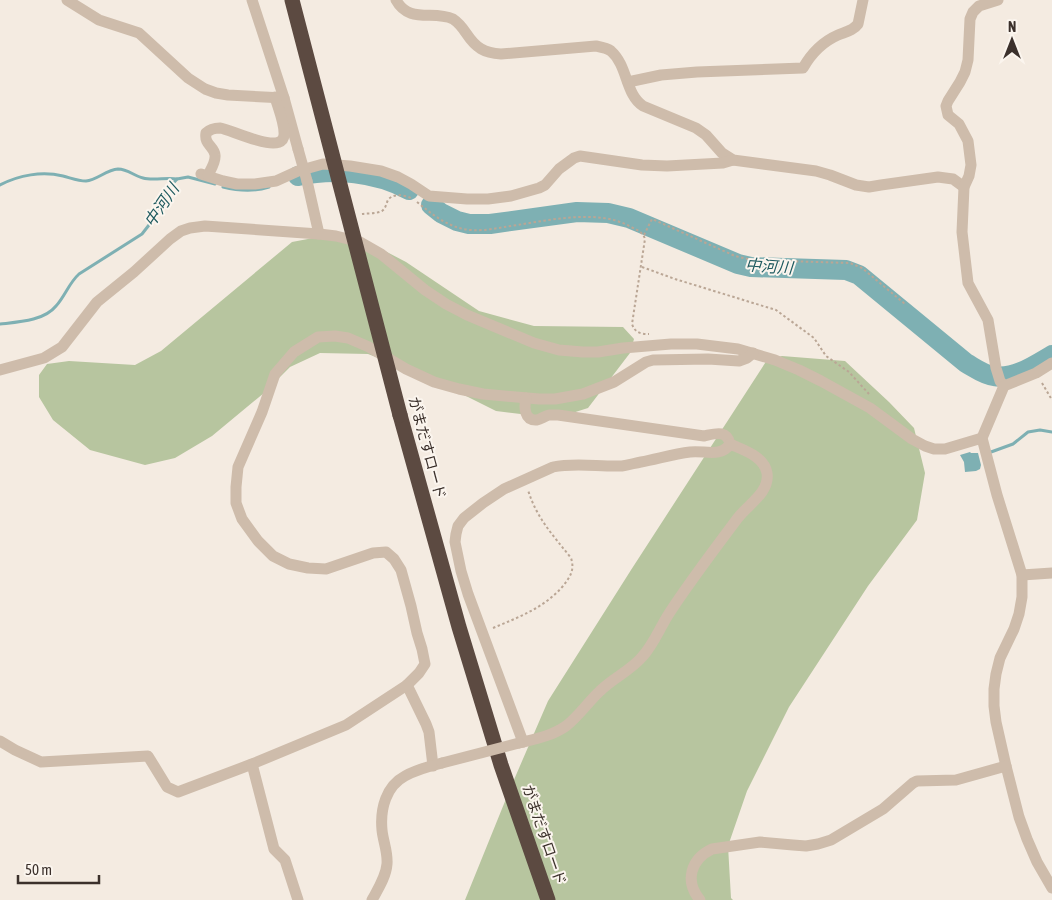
<svg xmlns="http://www.w3.org/2000/svg" width="1052" height="900" viewBox="0 0 1052 900" font-family="'Asap Condensed','Noto Sans JP',sans-serif">
  <style>
    .green { fill: #b7c59f }
    .water { fill: #7eb0b3 }
    .lines { fill: none; stroke-linecap: round; stroke-linejoin: round }
    .stream { stroke: #7eb0b3; stroke-width: 3 }
    .river { stroke: #7eb0b3; stroke-width: 20 }
    .path { stroke: #baa695; stroke-width: 2; stroke-dasharray: 2.5 2.5; stroke-linecap: butt }
    .minor { stroke: #cebcab; stroke-width: 11 }
    .highway { stroke: #5c4a41; stroke-width: 15 }
    .minor-bridge { stroke: #cebcab; stroke-width: 11 }
    .highway-bridge { stroke: #5c4a41; stroke-width: 15 }
    .labels { text-anchor: middle; stroke-width: 4; stroke-linejoin: round; paint-order: stroke }
    .street-label { font-size: 15px; fill: #3b302b; stroke: #fbf5ee }
    .water-label { font-size: 16px; font-style: italic; fill: #1e5a5f; stroke: #fbf5ee }
  </style>
  <rect width="100%" height="100%" fill="#f4ebe1"/>
  <!-- green -->
  <g class="green">
    <path d="M329 235 362 239 406 262 479 311 534 326 623 327 634 339 630 353 588 408 566 415H529L496 411 434 380 368 354 320 353 290 367 264 393 212 436 175 458 145 465 90 450 53 420 39 397V375L47 364 69 361 135 365 161 351 292 242Z"/>
    <path d="M782 356 845 361 889 402 914 428 925 473 917 520 868 586 789 707 747 791 728 846 731 898 733 900H465L510 789 548 701 631 570 767 360Z"/>
  </g>
  <!-- water -->
  <path class="water" d="M970 452 971 453H978L981 465 980 469 976 471 965 472 964 462 960 455Z"/>
  <g class="lines">
    <!-- stream -->
    <g class="stream">
      <path d="M0 185C19 175 42 171 63 176 71 178 78 181 86 181 97 180 106 170 118 169 128 169 134 176 143 178 153 181 167 177 177 179"/>
      <path d="M223 187C239 191 254 192 269 187"/>
      <path d="M0 324C18 322 44 321 56 306 65 296 69 283 79 274L142 234 149 225 168 189 177 179 188 177 215 184"/>
      <path d="M991 452 1013 444 1028 432 1040 430 1052 432"/>
    </g>
    <!-- river -->
    <g class="river">
      <path d="M298 176C334 168 377 172 409 190"/>
      <path d="M431 205 441 213 457 221 469 224H490L577 212 608 213 629 218 738 264 751 267 846 270 859 275 966 363C975 368 984 375 994 376 1015 379 1035 365 1052 355"/>
    </g>
    <!-- path -->
    <g class="path">
      <path d="M417 202C433 215 449 228 470 230 482 231 493 229 504 227 542 222 597 207 631 227 637 230 643 232 645 239L632 324C635 333 641 334 649 334"/>
      <path d="M362 214C368 213 376 214 382 211 386 208 386 204 388 200 393 193 404 195 411 198"/>
      <path d="M644 235 652 219 735 256 752 260 850 263 862 268 905 304"/>
      <path d="M642 267 675 279 776 310 814 338 826 356 849 372 869 394"/>
      <path d="M1042 383 1052 400"/>
      <path d="M493 628C519 617 544 608 563 586 570 577 575 570 571 558 553 535 537 519 528 490"/>
    </g>
    <!-- minor -->
    <g class="minor">
      <path d="M67 0 99 20 139 33 188 78 205 89 216 93 228 95 284 98"/>
      <path d="M252 0 284 98 298 149"/>
      <path d="M396 0C409 24 433 10 453 19 459 23 462 27 466 33 476 48 484 53 501 54L596 46C601 47 607 48 611 51 628 66 625 94 643 106L696 128 706 135 722 153 733 160 816 171 830 175 856 185 869 187 881 185 938 177 953 179 964 187"/>
      <path d="M998 0 979 6 973 12 970 19 968 60 965 72 960 82 948 101 946 106 948 115 959 124 968 141 971 165 969 176 964 187 962 232 968 283 988 320 996 368 1000 381 1004 386"/>
      <path d="M628 82 661 75 697 72 803 68C811 54 822 42 838 35 845 32 853 31 858 24L863 0"/>
      <path d="M201 174 223 181 237 184H255L276 181 298 171 323 164 350 166 381 171 398 177 411 184 429 196 467 199H488L511 196 539 188 545 185 559 169 574 158 580 156 642 165 667 166 723 163 733 160"/>
      <path d="M208 175C211 169 216 162 215 155 214 146 204 145 206 133 210 129 214 128 220 128 230 129 283 156 284 135 285 124 278 108 275 97"/>
      <path d="M307 181 319 234"/>
      <path d="M1052 363 1036 373 1004 386 982 438 997 495 1022 575V597L1019 614 1014 629 1000 658 996 674 994 689V706L996 722 1006 766 1019 817 1027 839 1037 862 1052 888"/>
      <path d="M0 370 44 358 62 347 97 302 134 272 170 239 181 231 190 228 205 226 319 234 336 236 360 242 381 254 425 290 446 304 467 315 534 343 559 350 583 352H598L623 348 671 344H697L738 349 775 360 799 370 821 381 870 408 912 439 925 446 934 449H945L982 438"/>
      <path d="M1022 575 1052 573"/>
      <path d="M407 685 426 724 429 732 433 766"/>
      <path d="M0 741 15 750 41 762 148 756 167 787 178 792 252 764 346 725 407 685 419 673 425 664 422 649 417 633 411 606 401 570 394 559 386 552 373 553 326 569 308 568 289 564 273 556 258 541 242 519 236 503V487L238 467 262 412 275 374 294 352 318 337 335 336 348 338 369 347 406 369 434 382 459 389 483 394 539 399H555L583 394 614 382 646 362 653 360 708 359 739 361 747 358 753 353"/>
      <path d="M523 742 468 594 461 571 455 542 456 534 458 526 464 518 483 503 504 489 553 467C576 462 599 467 622 466 629 465 635 463 641 462 657 459 674 454 690 452 704 450 721 458 730 444 727 429 714 434 704 436L558 415C555 415 552 415 549 415 545 416 541 419 537 420 524 421 524 407 526 398"/>
      <path d="M519 743C535 739 552 736 566 726 579 716 588 702 600 691 613 678 630 671 642 657 654 644 660 627 670 612 691 580 714 550 737 519 747 505 770 493 767 473 764 456 743 450 730 444"/>
      <path d="M252 764 274 849 285 860 298 900"/>
      <path d="M372 900C378 889 386 877 387 864 388 852 383 841 382 830 380 809 386 786 405 776 416 770 430 766 442 763"/>
      <path d="M700 900C684 881 691 859 712 849L760 842 793 845 806 846 818 844 831 840 883 809 913 783 917 781 956 780 1006 766"/>
    </g>
    <!-- highway -->
    <path class="highway" d="M400 415 459 627 501 765 548 900"/>
    <!-- minor-bridge -->
    <g class="minor-bridge">
      <path d="M298 149 307 181"/>
      <path d="M442 763 519 743"/>
    </g>
    <!-- highway-bridge -->
    <path class="highway-bridge" d="M292 0 400 415"/>
  </g>
  <g class="labels">
    <!-- street labels -->
    <g class="street-label">
      <text transform="translate(427 448) rotate(75)" y="5">がまだすロード</text>
      <text transform="translate(544 835) rotate(71)" y="5">がまだすロード</text>
    </g>
    <!-- water labels -->
    <g class="water-label">
      <text transform="translate(161 205) rotate(-56)" y="6">中河川</text>
      <text transform="translate(769 266) rotate(4)" y="6">中河川</text>
    </g>
  </g>
  <!-- north arrow -->
  <g transform="translate(1012 40)" stroke="#fbf5ee" stroke-width="4" paint-order="stroke">
  <path d="M0-4L9 19L0 12L-9 19Z" fill="#3b302b"/>
  <text y="-8" font-size="14" font-weight="bold" text-anchor="middle" fill="#3b302b">N</text>
  </g>
  <!-- scale -->
  <path d="M18 875v8h81v-8" fill="none" stroke="#3b302b" stroke-width="2.5"/>
  <text x="25" y="875" font-size="15" fill="#3b302b" stroke="#fbf5ee" stroke-width="4" paint-order="stroke">50 m</text>
</svg>
